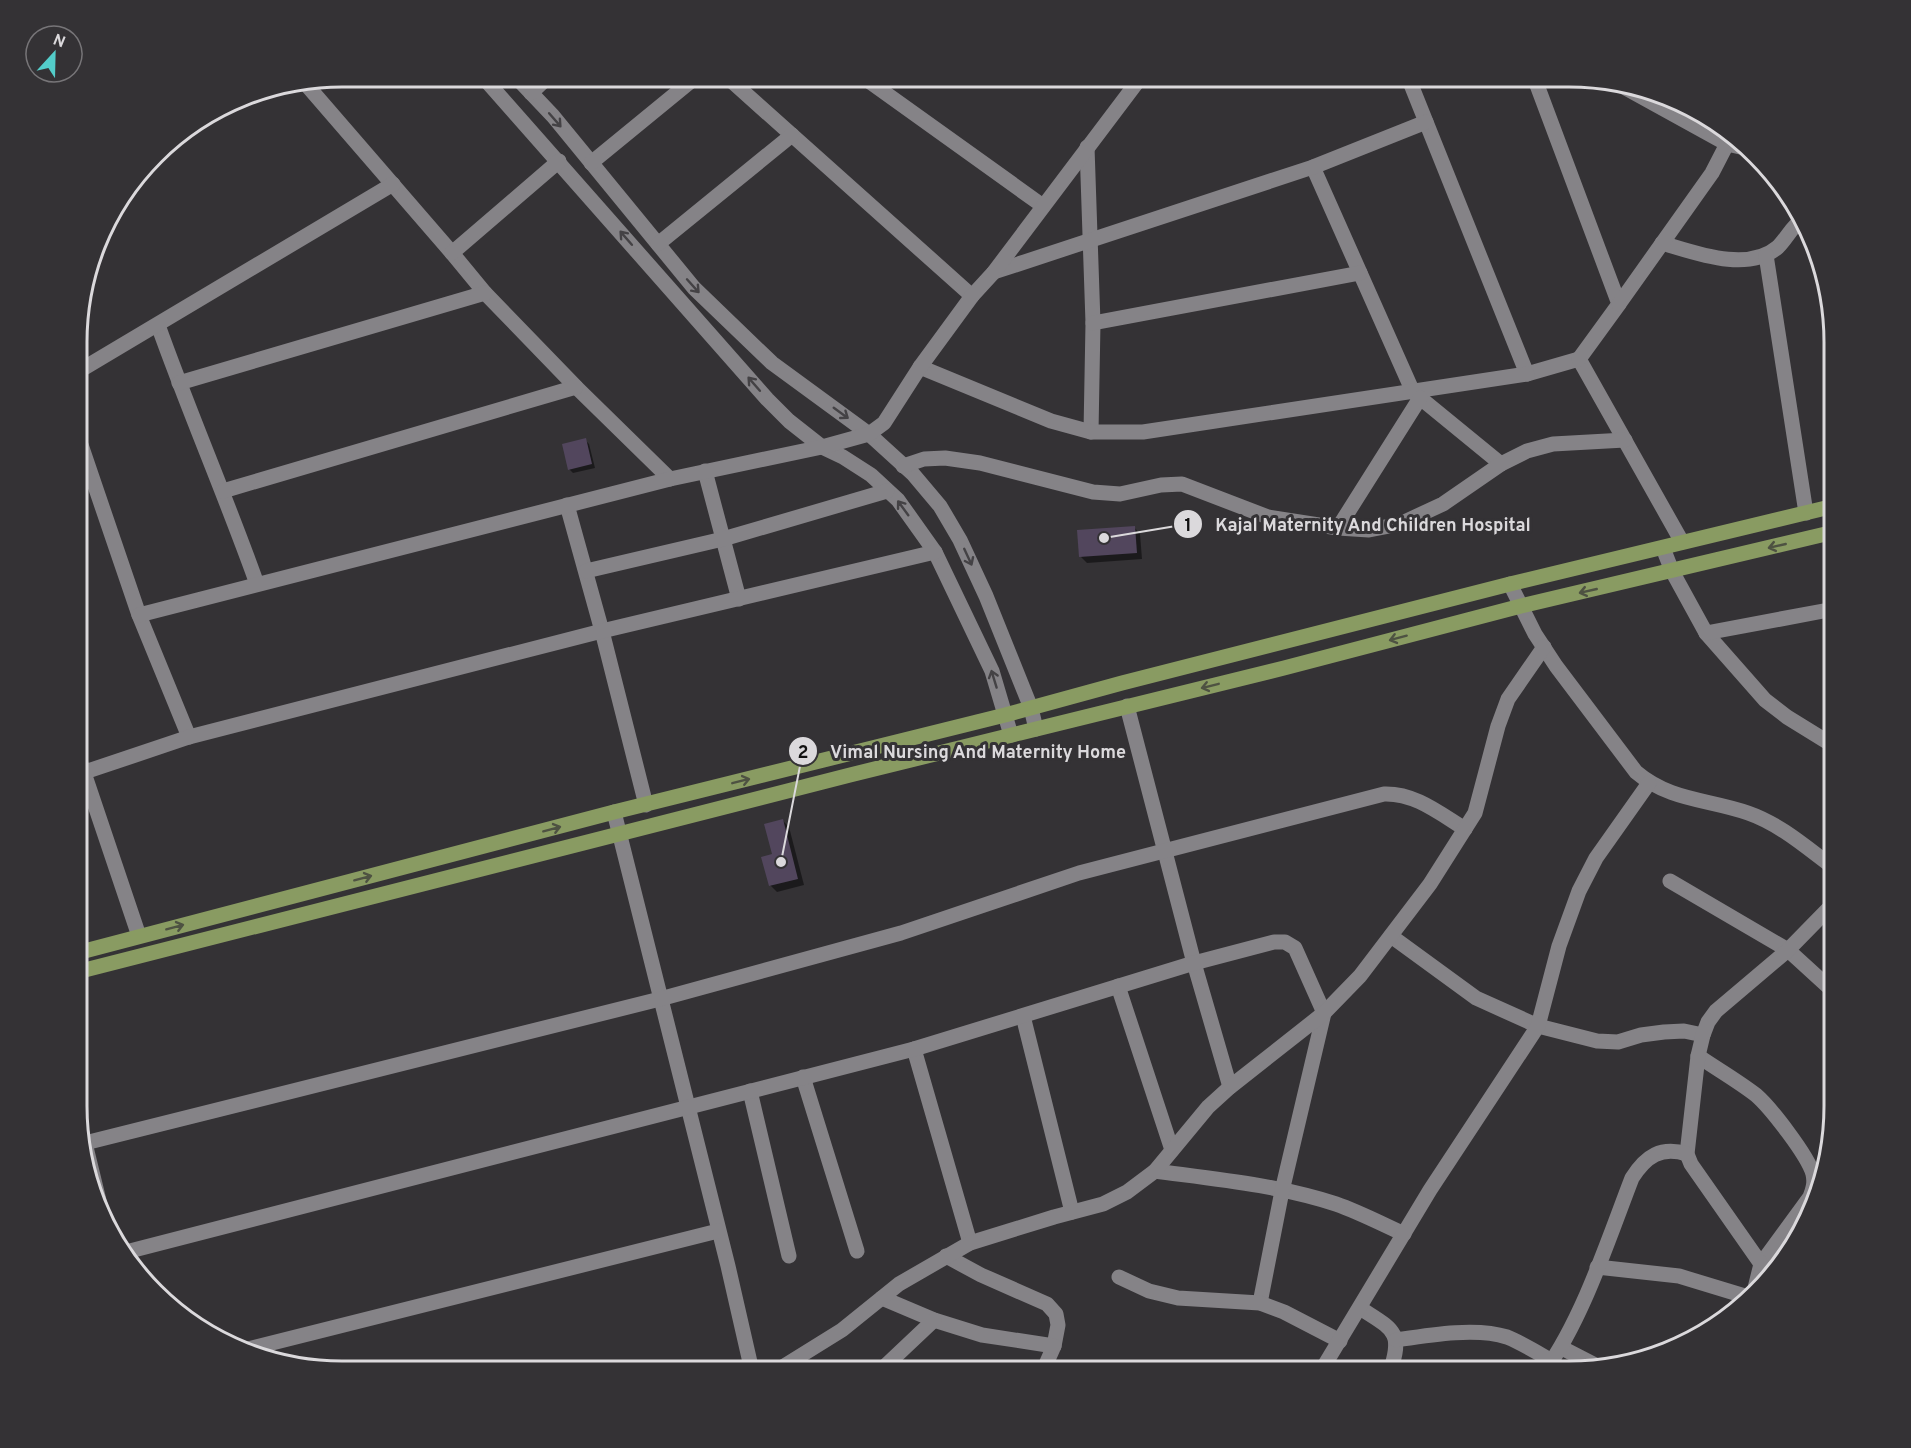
<svg xmlns="http://www.w3.org/2000/svg" width="1911" height="1448" viewBox="0 0 1911 1448" font-family="Overpass,sans-serif">
  <style>
    .shadow { fill: #0007 }
    .building { fill: #52465d }
    .lines { fill: none; stroke-linecap: round; stroke-linejoin: round }
    .minor { stroke: #858387; stroke-width: 15 }
    .major { stroke: #899b62; stroke-width: 15 }
    .oneway { stroke: #444245 }
    .oneway2 { stroke: #4e5242 }
    .rim { fill: none; stroke: #dbd9dc; stroke-width: 3 }
    .leader { fill: none; stroke: #dbd9dc; stroke-width: 2 }
    .callout-dot { fill: #dbd9dc; stroke: #343235; stroke-width: 2 }
    .mark-label { font-size: 18px; text-anchor: middle; font-weight: bold; fill: #111 }
    .callout-label { font-size: 18px; text-anchor: middle; font-weight: bold; fill: #dbd9dc; stroke: #343235; stroke-width: 6; stroke-linejoin: round; paint-order: stroke }
  </style>
  <rect width="100%" height="100%" fill="#343235"/>
  <!-- shadow -->
  <g class="shadow">
    <path d="M585 440 589 444 595 468 573 473 569 469Z"/>
    <path d="M1134 527 1140 534 1142 559 1087 563 1081 557Z"/>
    <path d="M783 821 789 827 804 885 777 892 770 885 774 855Z"/>
  </g>
  <!-- building -->
  <g class="building">
    <path d="M586 438 592 464 568 470 562 444Z"/>
    <path d="M1135 526 1137 553 1079 557 1077 530Z"/>
    <path d="M783 819 798 879 769 886 761 857 772 854 764 824Z"/>
  </g>
  <g class="lines">
    <!-- minor -->
    <g class="minor">
      <path d="M483 77 767 399 789 421 822 447 843 457 871 475 898 500 935 552 992 671 1011 735"/>
      <path d="M516 77 553 116 694 288 772 363 869 434 913 474 940 506 960 540 986 596 1031 708 1036 729"/>
      <path d="M727 77 972 296"/>
      <path d="M863 77 1043 206"/>
      <path d="M1408 77 1527 374 1579 359 1682 542"/>
      <path d="M1534 77 1619 304 1579 359"/>
      <path d="M305 83 452 253 485 293 576 387 670 479"/>
      <path d="M1620 85 1727 144 1749 149"/>
      <path d="M531 93 548 77"/>
      <path d="M1087 147 1093 323 1091 432"/>
      <path d="M591 163 696 77"/>
      <path d="M1313 167 1413 392 1501 464"/>
      <path d="M1662 243C1696 253 1748 273 1778 247 1787 238 1792 226 1803 219"/>
      <path d="M658 244 792 135"/>
      <path d="M452 253 559 161"/>
      <path d="M1766 255 1806 513"/>
      <path d="M994 272 1313 167 1426 122"/>
      <path d="M1619 304 1712 173 1727 144"/>
      <path d="M1093 323 1360 273"/>
      <path d="M158 325C189 412 226 497 257 584"/>
      <path d="M920 367 1051 421 1091 432H1143L1527 374"/>
      <path d="M79 371 393 184"/>
      <path d="M179 383 485 293"/>
      <path d="M79 439 139 615 189 737"/>
      <path d="M903 466 924 459 945 458 980 463 1093 492 1120 494 1161 485 1182 484 1268 517 1338 528 1369 530 1400 524 1443 504 1501 464 1527 451 1553 444 1625 440"/>
      <path d="M705 471 739 599"/>
      <path d="M223 491 576 387"/>
      <path d="M567 505 602 631 646 805"/>
      <path d="M1338 528 1420 398"/>
      <path d="M1663 548 1672 571 1706 633 1765 700 1787 717 1834 746"/>
      <path d="M586 571 723 539 887 491"/>
      <path d="M1510 584 1535 634 1556 666 1636 772C1670 801 1708 799 1748 813 1780 824 1807 848 1834 868"/>
      <path d="M139 615 670 479 822 447 869 434 884 423 920 367 972 296 994 272 1141 77"/>
      <path d="M1706 633 1834 609"/>
      <path d="M1127 706 1194 963 1230 1087"/>
      <path d="M78 755 139 936"/>
      <path d="M85 772 189 737 602 631 935 552"/>
      <path d="M614 812 728 1266 752 1371"/>
      <path d="M1670 881 1788 950 1834 992"/>
      <path d="M1391 936 1476 998 1538 1026 1597 1041 1618 1042 1641 1035 1664 1032 1684 1031 1703 1035"/>
      <path d="M1118 986 1172 1150"/>
      <path d="M1023 1016 1072 1212"/>
      <path d="M914 1049 970 1243"/>
      <path d="M1698 1056C1717 1069 1738 1081 1756 1095 1771 1108 1808 1156 1813 1174 1815 1183 1813 1189 1810 1197L1761 1264 1754 1292"/>
      <path d="M803 1077 857 1251"/>
      <path d="M750 1091 789 1256"/>
      <path d="M77 1116 85 1143 105 1225"/>
      <path d="M85 1143 660 999 901 933 1079 873 1384 794C1415 793 1439 813 1465 829"/>
      <path d="M1155 1171C1215 1179 1278 1185 1336 1204 1359 1212 1382 1224 1404 1234"/>
      <path d="M126 1252 914 1049 1194 963 1274 942H1285L1295 948 1324 1013 1282 1191 1260 1303"/>
      <path d="M946 1256 981 1275 1047 1304 1056 1314 1058 1325 1054 1346 1043 1371"/>
      <path d="M1761 1264 1691 1164 1687 1154 1698 1056 1703 1035 1708 1022 1716 1011 1788 950 1834 903"/>
      <path d="M1597 1267 1679 1276 1748 1297"/>
      <path d="M1119 1277 1149 1291 1178 1298 1260 1303 1284 1312 1340 1341"/>
      <path d="M882 1298 934 1320 982 1335 1054 1346"/>
      <path d="M1360 1308C1392 1329 1404 1331 1390 1371"/>
      <path d="M1396 1340C1429 1335 1476 1327 1507 1337 1522 1343 1538 1353 1552 1361"/>
      <path d="M1562 1348 1595 1365"/>
      <path d="M240 1351 718 1231"/>
      <path d="M776 1371 842 1330 899 1284 970 1243 1054 1217 1103 1204 1127 1192 1155 1171 1208 1107 1230 1087 1324 1013 1360 976 1430 884 1475 813 1498 726 1508 699 1544 647"/>
      <path d="M880 1371 934 1320"/>
      <path d="M1321 1371 1430 1190 1538 1026 1559 946 1579 891 1596 858 1649 783"/>
      <path d="M1545 1371C1583 1318 1608 1240 1632 1178 1646 1156 1661 1146 1687 1154"/>
    </g>
    <!-- major -->
    <g class="major">
      <path d="M77 953 614 812 1005 715 1122 683 1510 584 1834 506"/>
      <path d="M77 972 850 775 1284 668 1521 606 1834 532"/>
    </g>
  </g>
  <!-- one-way arrows -->
  <defs><path id="oneway-shaft" d="M-6 0H5M1.5-3L5.5 0L1.5 3" fill="none" stroke-width="1.6" stroke-linecap="round" stroke-linejoin="round" transform="scale(1.5)"/></defs>
  <g class="oneway">
    <use href="#oneway-shaft" transform="translate(555 120) rotate(49)"/>
    <use href="#oneway-shaft" transform="translate(626 238) rotate(-131)"/>
    <use href="#oneway-shaft" transform="translate(693 286) rotate(48)"/>
    <use href="#oneway-shaft" transform="translate(754 384) rotate(-131)"/>
    <use href="#oneway-shaft" transform="translate(841 413) rotate(36)"/>
    <use href="#oneway-shaft" transform="translate(903 508) rotate(-126)"/>
    <use href="#oneway-shaft" transform="translate(968 557) rotate(65)"/>
    <use href="#oneway-shaft" transform="translate(994 679) rotate(-107)"/>
  </g>
  <g class="oneway2">
    <use href="#oneway-shaft" transform="translate(1777 546) rotate(167)"/>
    <use href="#oneway-shaft" transform="translate(1588 591) rotate(167)"/>
    <use href="#oneway-shaft" transform="translate(1398 638) rotate(165)"/>
    <use href="#oneway-shaft" transform="translate(1210 686) rotate(166)"/>
    <use href="#oneway-shaft" transform="translate(741 781) rotate(-14)"/>
    <use href="#oneway-shaft" transform="translate(552 829) rotate(-15)"/>
    <use href="#oneway-shaft" transform="translate(363 878) rotate(-15)"/>
    <use href="#oneway-shaft" transform="translate(175 927) rotate(-15)"/>
  </g>
  <!-- crop -->
  <path d="M0 0H1911V1448H0ZM342 87H1569A255 255 0 0 1 1824 342V1106A255 255 0 0 1 1569 1361H342A255 255 0 0 1 87 1106V342A255 255 0 0 1 342 87Z" fill="#343235" fill-rule="evenodd"/>
  <path class="rim" d="M342 87H1569A255 255 0 0 1 1824 342V1106A255 255 0 0 1 1569 1361H342A255 255 0 0 1 87 1106V342A255 255 0 0 1 342 87Z"/>
  <!-- callouts -->
  <path class="leader" d="M1104 538L1188 524M781 862L803 751"/>
  <g class="callout-dot">
    <circle cx="1104" cy="538" r="6"/>
    <circle cx="781" cy="862" r="6"/>
    <circle cx="1188" cy="524" r="15"/>
    <circle cx="803" cy="751" r="15"/>
  </g>
  <g class="mark-label">
    <text x="1188" y="531">1</text>
    <text x="803" y="758">2</text>
  </g>
  <g class="callout-label">
    <text x="1373" y="531">Kajal Maternity And Children Hospital</text>
    <text x="978" y="758">Vimal Nursing And Maternity Home</text>
  </g>
  <!-- north arrow -->
  <g transform="translate(54 54) rotate(22)"><circle r="28" fill="#343235" stroke="#777578" stroke-width="1.5"/>
  <path d="M0-4.5L10 22L0 15L-10 22Z" fill="#53cdca"/>
  <text y="-9" font-size="16" font-weight="bold" text-anchor="middle" fill="#dbd9dc">N</text>
  </g>
</svg>
